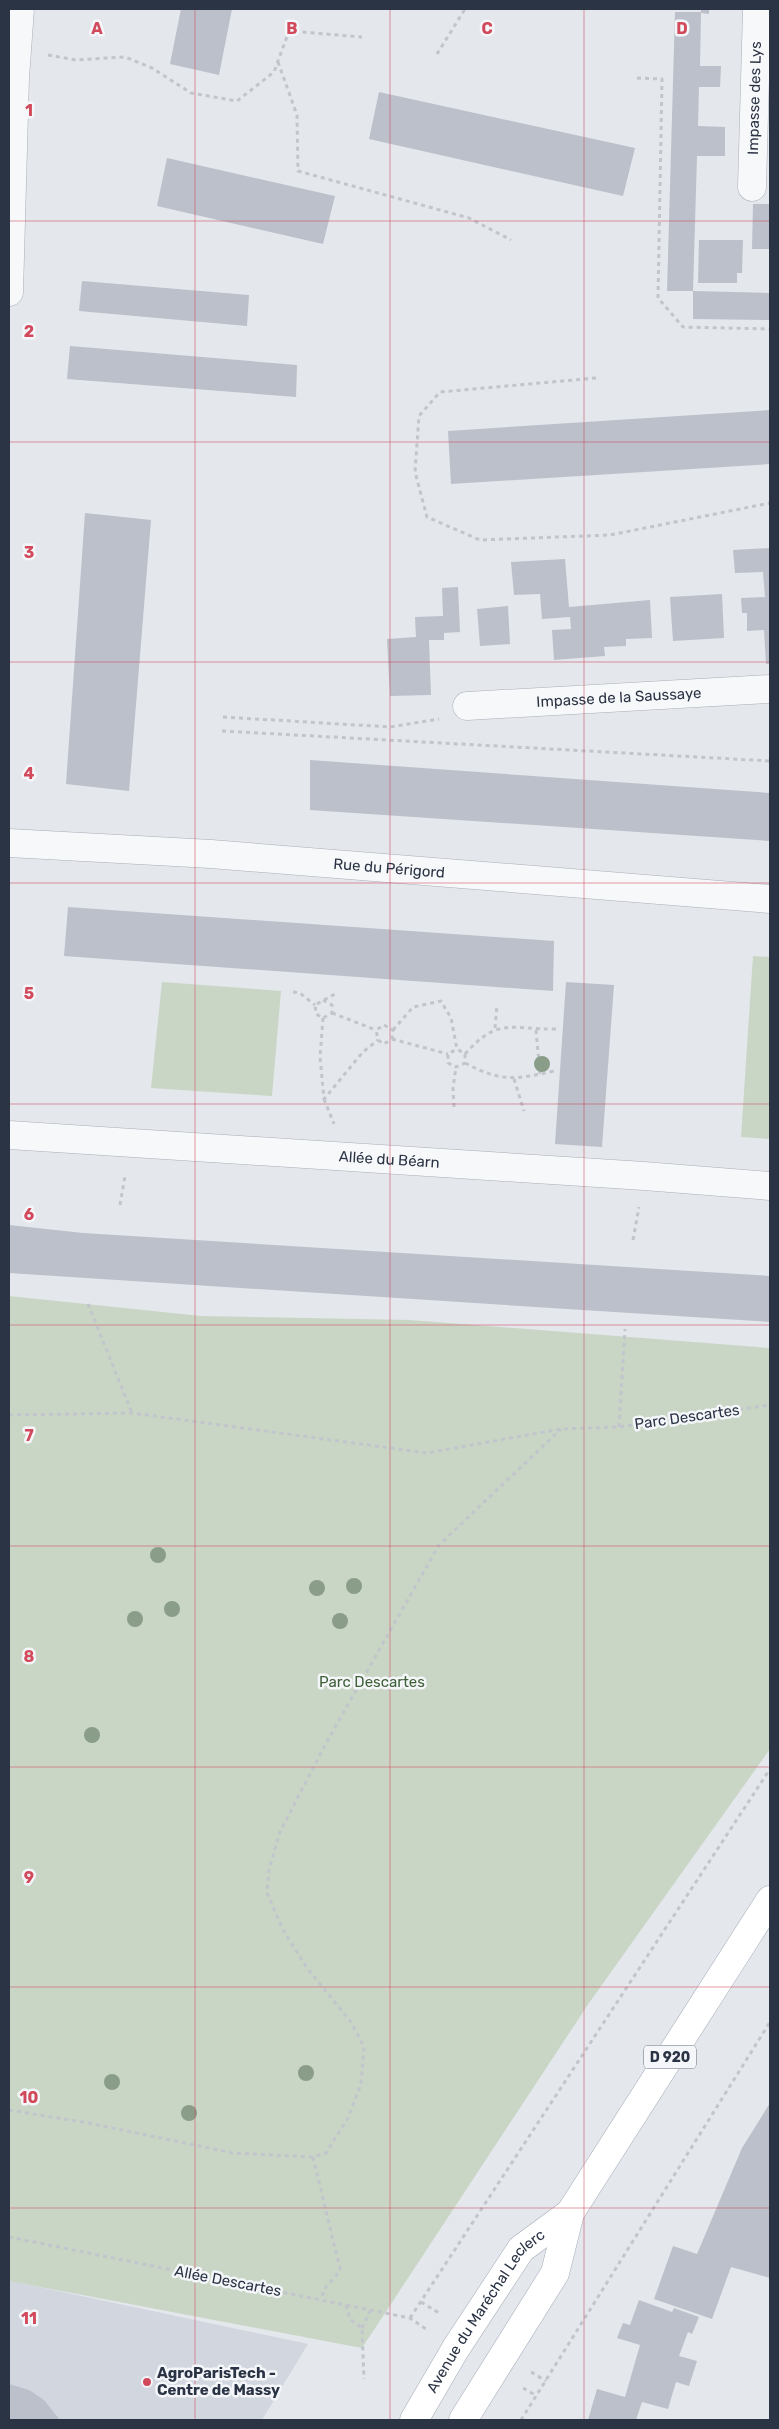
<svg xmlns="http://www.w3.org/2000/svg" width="779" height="2429" viewBox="0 0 779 2429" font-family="Rubik,sans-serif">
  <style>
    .built { fill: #d2d6de }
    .green { fill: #c9d6c5 }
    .building { fill: #bbc0ca }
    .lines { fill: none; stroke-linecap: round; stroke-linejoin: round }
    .minor-casing { stroke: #a9aeb7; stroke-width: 29 }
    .primary-casing { stroke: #a3abb8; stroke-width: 29 }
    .path { stroke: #c2c5cb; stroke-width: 3; stroke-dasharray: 4 4; stroke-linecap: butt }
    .minor { stroke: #f7f8fa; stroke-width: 28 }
    .primary { stroke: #fff; stroke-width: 28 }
    .tree { fill: #899d89 }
    .grid { fill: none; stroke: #d1495b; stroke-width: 1; stroke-opacity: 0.55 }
    .poi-dot { fill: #d1495b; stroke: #f4f6f9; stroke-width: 2 }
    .labels { text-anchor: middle; stroke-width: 5; stroke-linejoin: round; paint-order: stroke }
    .shield { fill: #f4f6f9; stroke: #676e7b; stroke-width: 1 }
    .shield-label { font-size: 14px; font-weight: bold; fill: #2b3445 }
    .street-label { font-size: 15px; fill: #2b3445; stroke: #f4f6f9 }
    .park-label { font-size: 15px; fill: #3f6138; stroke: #f4f6f9 }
    .poi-label { font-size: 15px; font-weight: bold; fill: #2b3445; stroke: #f4f6f9; text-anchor: start }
    .grid-label { font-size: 16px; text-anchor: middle; font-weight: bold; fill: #d1495b; stroke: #f4f6f9; stroke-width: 5; stroke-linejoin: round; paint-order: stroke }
  </style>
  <rect width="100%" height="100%" fill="#e4e7ec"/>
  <!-- built -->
  <path class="built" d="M9 2281 16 2282 308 2344 262 2420H9Z"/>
  <!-- green -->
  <g class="green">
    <path d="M753 956 770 957V1139L741 1137Z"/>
    <path d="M162 982 281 991 272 1096 151 1088Z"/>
    <path d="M9 1296 201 1316 410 1320 770 1348V1749L589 2003 362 2348 9 2281Z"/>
  </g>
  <!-- building -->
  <g class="building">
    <path d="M181 9H232L219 75 170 64Z"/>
    <path d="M701 9H709V14L701 13Z"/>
    <path d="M675 12H701L700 66H721L720 87H699L698 126 725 127V156H697L693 291H667Z"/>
    <path d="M379 92 635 148 623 196 369 139Z"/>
    <path d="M167 158 335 196 323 244 157 206Z"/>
    <path d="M753 204H770V249H752Z"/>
    <path d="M699 240H743L742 273H737V283H698Z"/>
    <path d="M82 281 249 295 247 326 79 311Z"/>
    <path d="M693 291 770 293V320L693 319Z"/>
    <path d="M70 346 297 365 296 397 67 379Z"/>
    <path d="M770 410V464L451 484 448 431Z"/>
    <path d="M85 513 151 520 129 791 66 784Z"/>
    <path d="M770 548V664H766L764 630 747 631V613H742L741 598 765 597 763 572 735 573 733 550Z"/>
    <path d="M565 559 569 607 650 600 652 638 626 639V646L604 647 605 656 554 660 552 630 571 629 570 617 542 619 540 594 514 595 511 562Z"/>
    <path d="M458 587 460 632 444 633V640H429L431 695 390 696 387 639 416 637 415 617 443 616 442 588Z"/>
    <path d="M722 594 724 638 673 641 670 597Z"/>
    <path d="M508 606 510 644 480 646 477 609Z"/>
    <path d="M310 760 770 793V841L310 810Z"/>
    <path d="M68 907 554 941 553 991 64 956Z"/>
    <path d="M566 982 614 985 602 1147 555 1144Z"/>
    <path d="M9 1225 83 1233 770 1276V1322L9 1273Z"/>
    <path d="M770 2103V2278L731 2267 712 2319 654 2299 673 2246 697 2254 742 2148Z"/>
    <path d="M639 2300 672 2312 674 2308 699 2317 692 2334 688 2332 679 2356 697 2361 689 2386 676 2382 668 2409 642 2402 636 2420H588L597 2389 625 2397 640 2345 617 2338 623 2323 630 2325Z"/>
    <path d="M9 2384 29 2390 44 2400 60 2420H9Z"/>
  </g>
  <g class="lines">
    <defs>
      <g id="minor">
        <path id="s1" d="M752 187 757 9"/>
        <path d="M9 292 15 78 20 9"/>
        <path id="s2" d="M467 706 770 689"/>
        <path id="s3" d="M9 843 211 854 770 899"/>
        <path id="s4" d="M9 1135 644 1176 770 1186"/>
      </g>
      <g id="primary">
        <path id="s5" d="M414 2420 456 2348 521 2249 570 2213"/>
        <path d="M463 2420 555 2273 570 2213 770 1900"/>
      </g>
    </defs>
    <!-- minor casing -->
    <use href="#minor" class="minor-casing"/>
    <!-- primary casing -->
    <use href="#primary" class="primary-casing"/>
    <!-- path -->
    <g class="path">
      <path d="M437 54 465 9"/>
      <path d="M48 55 76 60 125 57 152 68 191 93 237 101 274 72 289 31 362 37"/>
      <path d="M278 62 297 115 298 171 469 218 511 240"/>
      <path d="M637 78 662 79 658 298 683 327 770 329"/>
      <path d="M596 378 440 392 419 416 415 472 427 517 480 540 610 535 770 503"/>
      <path d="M223 717 390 727 439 719"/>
      <path d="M222 731 770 761"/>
      <path d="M293 992 300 993 315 1005"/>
      <path d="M323 1000 332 1005V1013L323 1018 316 1014 315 1005 335 994"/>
      <path d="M332 1013 376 1030"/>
      <path d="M323 1018 320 1057 324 1099 363 1052 378 1040"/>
      <path d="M384 1025 393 1030 392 1039 384 1044 378 1040 376 1030Z"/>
      <path d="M495 1028 497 1005"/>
      <path d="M393 1030 413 1007 441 1001 451 1018 457 1049 465 1054V1063L456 1067 448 1063V1054L457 1049"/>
      <path d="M536 1030 540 1074"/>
      <path d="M392 1039 448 1054"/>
      <path d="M465 1054C499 1016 511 1030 556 1029"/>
      <path d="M465 1063C501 1082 515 1080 554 1071"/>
      <path d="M514 1079 524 1111"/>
      <path d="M324 1099 334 1124"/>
      <path d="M454 1107 453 1088 456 1067"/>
      <path d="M120 1205 125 1176"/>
      <path d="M633 1240 639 1207"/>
      <path d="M88 1304 132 1413"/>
      <path d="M9 1415 132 1413 427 1453 561 1429 619 1427 770 1405"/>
      <path d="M619 1427 625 1329"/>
      <path d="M9 2110 88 2123 233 2153 313 2157 326 2153 348 2118 361 2084 364 2047 351 2022 307 1968 283 1930 267 1893 269 1869 280 1832 325 1745 439 1545 561 1429"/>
      <path d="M313 2157 340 2269C332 2285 326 2280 321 2300"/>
      <path d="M9 2237 410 2318 429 2331"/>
      <path d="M421 2302 439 2313"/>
      <path d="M346 2305 350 2319 362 2328 364 2379"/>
      <path d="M410 2318 770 1769"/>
      <path d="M362 2328 370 2311"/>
      <path d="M531 2372 546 2381"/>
      <path d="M523 2388 537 2396"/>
      <path d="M521 2420 770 2022"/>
    </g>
    <!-- minor -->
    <use href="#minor" class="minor"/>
    <!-- primary -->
    <use href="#primary" class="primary"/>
  </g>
  <!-- trees -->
  <g class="tree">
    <circle cx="542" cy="1064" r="8"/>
    <circle cx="158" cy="1555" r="8"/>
    <circle cx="354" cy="1586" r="8"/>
    <circle cx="317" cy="1588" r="8"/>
    <circle cx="172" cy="1609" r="8"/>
    <circle cx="135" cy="1619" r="8"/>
    <circle cx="340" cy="1621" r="8"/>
    <circle cx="92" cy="1735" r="8"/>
    <circle cx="306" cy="2073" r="8"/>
    <circle cx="112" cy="2082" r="8"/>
    <circle cx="189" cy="2113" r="8"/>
  </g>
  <!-- grid -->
  <path class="grid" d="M195 9V2420M390 9V2420M584 9V2420M9 221H770M9 442H770M9 662H770M9 883H770M9 1104H770M9 1325H770M9 1546H770M9 1767H770M9 1987H770M9 2208H770"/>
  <!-- markers -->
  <circle class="poi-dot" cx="147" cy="2382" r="5"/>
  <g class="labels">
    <!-- shield labels -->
    <rect class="shield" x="644" y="2045.5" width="52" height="23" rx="4"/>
    <g class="shield-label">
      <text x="670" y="2062">D 920</text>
    </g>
    <!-- street labels -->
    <g class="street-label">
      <text dy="5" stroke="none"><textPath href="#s1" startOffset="89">Impasse des Lys</textPath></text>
      <text dy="5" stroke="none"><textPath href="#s2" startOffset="152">Impasse de la Saussaye</textPath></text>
      <text dy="5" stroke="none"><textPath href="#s3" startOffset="381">Rue du Périgord</textPath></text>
      <text dy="5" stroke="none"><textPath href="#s4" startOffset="381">Allée du Béarn</textPath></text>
      <text transform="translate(687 1417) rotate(-8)" y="5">Parc Descartes</text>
      <text transform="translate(228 2281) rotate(11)" y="5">Allée Descartes</text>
      <text dy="5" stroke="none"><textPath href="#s5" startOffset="131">Avenue du Maréchal Leclerc</textPath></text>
    </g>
    <!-- park labels -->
    <g class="park-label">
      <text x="372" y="1687">Parc Descartes</text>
    </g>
    <!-- poi labels -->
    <g class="poi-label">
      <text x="157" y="2378">AgroParisTech -<tspan x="157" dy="17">Centre de Massy</tspan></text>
    </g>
  </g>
  <g class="grid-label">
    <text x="97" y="34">A</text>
    <text x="292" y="34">B</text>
    <text x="487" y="34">C</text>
    <text x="682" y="34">D</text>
    <text x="29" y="116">1</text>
    <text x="29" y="337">2</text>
    <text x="29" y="558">3</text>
    <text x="29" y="779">4</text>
    <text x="29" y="999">5</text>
    <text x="29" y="1220">6</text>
    <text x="29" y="1441">7</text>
    <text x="29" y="1662">8</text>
    <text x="29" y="1883">9</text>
    <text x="29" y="2103">10</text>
    <text x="29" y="2324">11</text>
  </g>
  <!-- border -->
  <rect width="779" height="2429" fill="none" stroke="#2b3445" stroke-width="20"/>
</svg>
